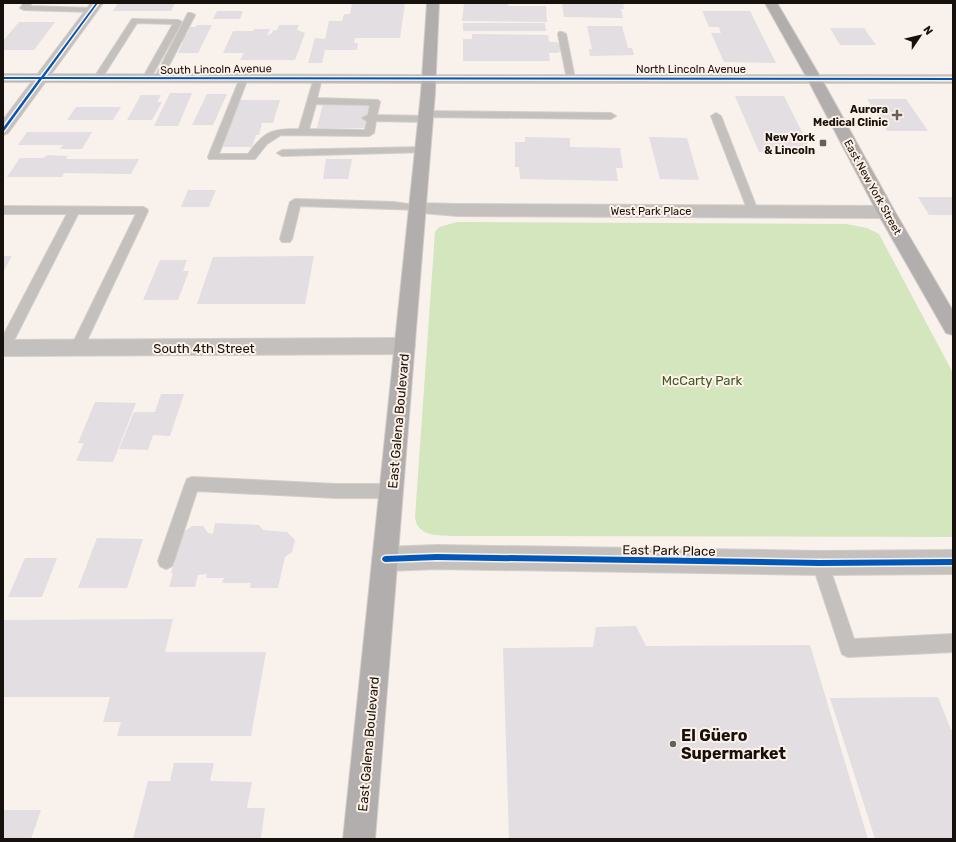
<svg xmlns="http://www.w3.org/2000/svg" width="956" height="842" viewBox="0 0 956 842" font-family="Rubik,sans-serif">
  <style>
    .green { fill: #d4e6bd }
    .building { fill: #e2dee1 }
    .lines { fill: none; stroke-linecap: round; stroke-linejoin: round }
    .lane-casing { stroke: #d4cec9; stroke-width: 2 }
    .street-casing { stroke: #d4cec9; stroke-width: 2 }
    .secondary-casing { stroke: #d4cec9; stroke-width: 2 }
    .primary-casing { stroke: #d4cec9; stroke-width: 2 }
    .lane { fill: #c3c0be; fill-rule: evenodd }
    .street { fill: #c3c0be; fill-rule: evenodd }
    .secondary { fill: #b9b6b5; fill-rule: evenodd }
    .primary { fill: #b2aead; fill-rule: evenodd }
    .cycleway-casing { stroke: #fef1e7; stroke-width: 3 }
    .cycleway { fill: #0057b8; fill-rule: evenodd }
    .poi-dot { fill: #65605b; stroke: #fef1e7; stroke-width: 1.5 }
    .labels { text-anchor: middle; stroke-width: 4; stroke-linejoin: round; paint-order: stroke }
    .far-street-label { font-size: 11px; fill: #16110d; stroke: #fef1e7 }
    .far-poi-label { font-size: 11px; font-weight: bold; fill: #16110d; stroke: #fef1e7; text-anchor: end }
    .street-label { font-size: 13px; fill: #16110d; stroke: #fef1e7 }
    .park-label { font-size: 13px; fill: #3c5920; stroke: #fef1e7 }
    .near-poi-label { font-size: 16px; font-weight: bold; fill: #16110d; stroke: #fef1e7; text-anchor: start }
  </style>
  <rect width="100%" height="100%" fill="#f9f2ec"/>
  <!-- green -->
  <path class="green" d="M457 222 846 224 867 228 879 234 953 373V537L451 536C435 535 417 536 415 517L435 232 439 227Z"/>
  <!-- building -->
  <g class="building">
    <path d="M118 3H175L171 11H113Z"/>
    <path d="M352 3H405L400 38H355L354 43H358L357 50H325L322 63H308L315 38 325 39 329 21H342L344 14H350Z"/>
    <path d="M464 3H508V6H546L547 22 462 21Z"/>
    <path d="M562 3H623L624 9H621L623 18 564 17Z"/>
    <path d="M217 11H243L240 19H213Z"/>
    <path d="M702 11H750L776 63 724 62 711 33H721L719 27H709Z"/>
    <path d="M19 22H55L34 50H3V41Z"/>
    <path d="M463 23H545L546 31H463Z"/>
    <path d="M197 25H212L198 53H178L183 42H179L184 34H187L190 27H195Z"/>
    <path d="M279 25H299L297 30 305 33 295 60H240L244 53H223L233 31H253L254 29H270L267 36 272 33 273 30H277Z"/>
    <path d="M587 26H622L628 48H632L634 55 590 56 589 49H592Z"/>
    <path d="M830 28H864L876 45H840Z"/>
    <path d="M472 34 548 35 549 42H556L562 45 563 51 557 53H549L550 61H463V39H472Z"/>
    <path d="M170 93H192L178 126H154Z"/>
    <path d="M207 94H227L213 125H192Z"/>
    <path d="M141 95H161L157 102H162L152 120H127Z"/>
    <path d="M735 96H784L812 152H759Z"/>
    <path d="M867 99H906L928 131H887Z"/>
    <path d="M239 100H280L273 123H262L259 135H256L252 147H222Z"/>
    <path d="M323 103H370L365 128H317Z"/>
    <path d="M76 107H121L113 120H67Z"/>
    <path d="M27 132H92L82 149H60L63 145H18Z"/>
    <path d="M525 137 570 138V147L620 148 623 168H616L618 181 520 179 519 167H515V142H525Z"/>
    <path d="M649 137 687 138 699 180 660 179Z"/>
    <path d="M48 155 68 156 66 159H139L131 174 64 173 62 177H7L20 158H43Z"/>
    <path d="M326 159H352L348 179H323Z"/>
    <path d="M188 190H216L209 207H181Z"/>
    <path d="M918 197H953V215H929Z"/>
    <path d="M3 256H12L3 272Z"/>
    <path d="M314 256 305 304H197L213 257Z"/>
    <path d="M160 260H187L183 271H189L178 300H143Z"/>
    <path d="M161 394H184L170 436 153 435 148 450 119 449 134 412H155Z"/>
    <path d="M95 402 136 403 113 462 76 461 84 443H78Z"/>
    <path d="M215 523 259 525 263 530 287 532 295 540 292 552 285 557 278 588H250L251 583H222L224 578H206L207 574 198 575 195 587H169L173 573H171L182 533 192 526H203L208 533 213 534Z"/>
    <path d="M97 538 143 539 127 588H78Z"/>
    <path d="M25 558H57L42 597H8Z"/>
    <path d="M173 619 165 652H266L251 736H117L121 722H103L110 697H3V620Z"/>
    <path d="M636 626 646 646 810 645 868 839H509L503 648 593 647 596 627Z"/>
    <path d="M938 697 951 730H953V839H875L830 698Z"/>
    <path d="M174 763H214L210 781 252 782 247 808H265L261 838 133 839 148 781H170Z"/>
    <path d="M3 810H41L31 839H3Z"/>
  </g>
  <g class="lines">
    <defs>
      <g id="lane">
        <path d="M24 3H32L30 6 92 8 96 10 92 12 24 10 20 8Z"/>
        <path d="M188 13H191L195 15 162 79 161 81H155L154 79Z"/>
        <path d="M132 19 178 20 182 22 149 81H143L142 79 173 24 137 23 100 81H94L93 79Z"/>
        <path d="M559 32H562L566 34 575 79 574 81H568L567 79 558 34Z"/>
        <path d="M244 75 248 78 219 154H248C265 131 271 129 299 129L314 78 318 75 322 78 317 98 378 100 380 102 377 115 423 116 421 114 426 111 611 113 616 116 611 119 428 117 430 119 425 122 376 121 374 133 369 136 281 135 267 144 255 159H209L208 157 240 78ZM316 104 370 105 368 115 362 118 367 121 365 130 309 129Z"/>
        <path d="M716 113 721 116 758 211 757 213H749L748 211 711 116Z"/>
        <path d="M423 147 428 150 427 152 282 156 277 153 282 150Z"/>
        <path d="M295 199 394 202 421 206 422 208 421 210 300 206 292 239 290 242H282L280 239 290 202Z"/>
        <path d="M3 206 143 207 147 209 148 211 81 353 76 354 71 353 70 349 136 214H78L8 352 3 353V336L67 214H3Z"/>
        <path d="M192 477 336 484H391L396 486 399 491 396 496 391 498H336L197 491 174 561 172 566 166 569 160 566 158 561 185 484 187 479Z"/>
        <path d="M820 555 826 557 828 563 854 639 953 634V652L848 657 842 654 812 563 814 557Z"/>
      </g>
      <g id="street">
        <path d="M91 3H103L8 133 3 135V120Z"/>
        <path d="M429 75H953V83H429L424 82 422 79 424 76Z"/>
        <path d="M417 203 457 204 886 206 892 208 895 212 892 216 886 218 457 216 411 212 409 208 411 204Z"/>
        <path d="M405 338 412 340 415 346 412 352 405 354 3 356V340Z"/>
        <path d="M437 545 820 551 953 550V574L820 575 437 569 385 571 376 568 372 559 376 550 385 547Z"/>
      </g>
      <path id="secondary" d="M3 74 429 75 434 76 436 79 434 82 429 83 3 82Z"/>
      <g id="primary">
        <path d="M427 3H439L435 93 375 839H343L421 93Z"/>
        <path d="M765 3H777L821 78 895 212 953 311V335L946 333 877 212 807 78Z"/>
      </g>
    </defs>
    <!-- lane casing -->
    <use href="#lane" class="lane-casing"/>
    <!-- street casing -->
    <use href="#street" class="street-casing"/>
    <!-- secondary casing -->
    <use href="#secondary" class="secondary-casing"/>
    <!-- primary casing -->
    <use href="#primary" class="primary-casing"/>
    <!-- lane -->
    <use href="#lane" class="lane"/>
    <!-- street -->
    <use href="#street" class="street"/>
    <!-- secondary -->
    <use href="#secondary" class="secondary"/>
    <!-- primary -->
    <use href="#primary" class="primary"/>
    <defs>
      <g id="cycleway">
        <path d="M96 3H98L44 77 953 78V80L42 79 4 131H3V128L39 79H3V77H41Z"/>
        <path d="M437 554 820 560 953 559V565L820 566 437 560 385 562 383 561 382 559 383 557 385 556Z"/>
      </g>
    </defs>
    <!-- cycleway casing -->
    <use href="#cycleway" class="cycleway-casing"/>
    <!-- cycleway -->
    <use href="#cycleway" class="cycleway"/>
  </g>
  <!-- markers -->
  <g class="poi-dot">
    <path d="M895 109h4v4h4v4h-4v4h-4v-4h-4v-4h4z"/>
    <rect x="819" y="139" width="8" height="8" rx="2"/>
    <circle cx="673" cy="744" r="4"/>
  </g>
  <g class="labels">
    <!-- far-street labels -->
    <g class="far-street-label">
      <text transform="translate(216 69) rotate(-1)" y="4">South Lincoln Avenue</text>
      <text x="691" y="73">North Lincoln Avenue</text>
      <text transform="translate(873 187) rotate(61)" y="4">East New York Street</text>
      <text x="651" y="215">West Park Place</text>
    </g>
    <!-- far-poi labels -->
    <g class="far-poi-label">
      <text x="888" y="113">Aurora<tspan x="888" dy="13">Medical Clinic</tspan></text>
      <text x="815" y="141">New York<tspan x="815" dy="13">&amp; Lincoln</tspan></text>
    </g>
    <!-- street labels -->
    <g class="street-label">
      <text x="204" y="353">South 4th Street</text>
      <text transform="translate(398 421) rotate(-85)" y="5">East Galena Boulevard</text>
      <text transform="translate(669 550) rotate(1)" y="5">East Park Place</text>
      <text transform="translate(368 744) rotate(-85)" y="5">East Galena Boulevard</text>
    </g>
    <!-- park labels -->
    <g class="park-label">
      <text x="702" y="385">McCarty Park</text>
    </g>
    <!-- near-poi labels -->
    <g class="near-poi-label">
      <text x="681" y="741">El Güero<tspan x="681" dy="18">Supermarket</tspan></text>
    </g>
  </g>
  <!-- border -->
  <rect width="956" height="842" fill="none" stroke="#16110d" stroke-width="8"/>
  <!-- north arrow -->
  <g transform="translate(920 36) rotate(55)" stroke="#fef1e7" stroke-width="3" paint-order="stroke">
  <path d="M0-3L7 15L0 10L-7 15Z" fill="#16110d"/>
  <text y="-6" font-size="11" font-weight="bold" text-anchor="middle" fill="#16110d">N</text>
  </g>
</svg>
